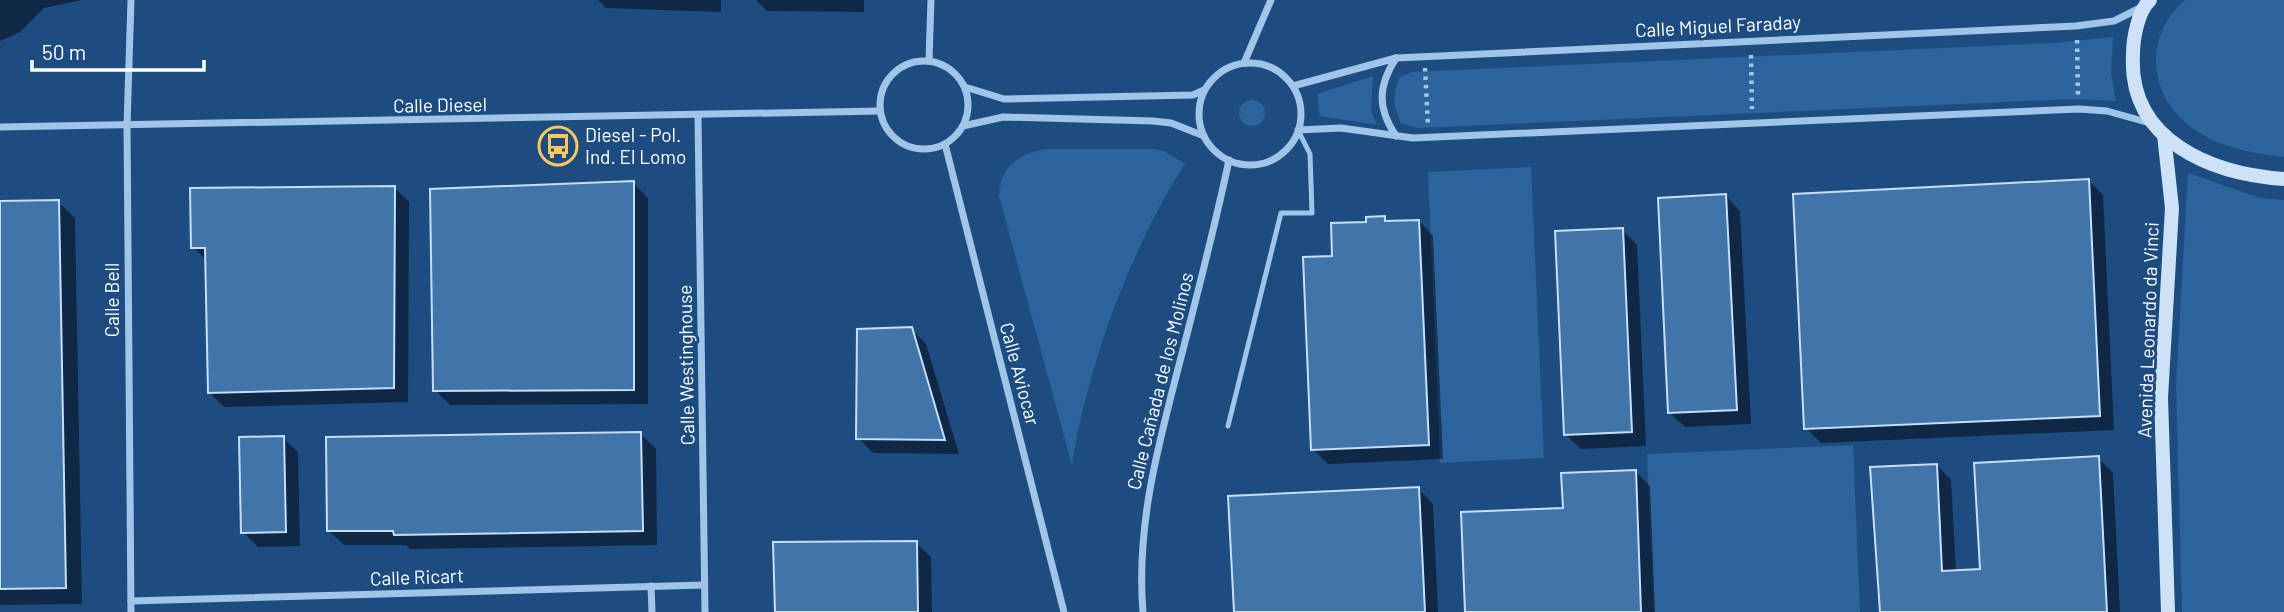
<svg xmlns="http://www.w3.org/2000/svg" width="2284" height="612" viewBox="0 0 2284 612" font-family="Barlow,sans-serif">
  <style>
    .green { fill: #2c649e }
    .shadow { fill: #0007 }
    .building { fill: #4174a9; stroke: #c6def7; stroke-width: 2 }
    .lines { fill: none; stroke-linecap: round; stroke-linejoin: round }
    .path { stroke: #a1c5e9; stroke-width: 4.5; stroke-dasharray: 3.5 5; stroke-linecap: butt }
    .lane { stroke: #a1c5e9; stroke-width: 5 }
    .street { stroke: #a1c5e9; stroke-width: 7 }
    .secondary { stroke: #cde1f7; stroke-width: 14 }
    .labels { text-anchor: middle; stroke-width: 6; stroke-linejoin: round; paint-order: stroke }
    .street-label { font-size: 19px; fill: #fff; stroke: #1d4c81 }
    .poi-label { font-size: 19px; fill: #fff; stroke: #1d4c81; text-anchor: start }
  </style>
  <rect width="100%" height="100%" fill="#1d4c81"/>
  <!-- green -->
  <g class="green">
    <path d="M2185 0H2284V157C2256 154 2226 149 2202 134 2150 105 2139 40 2185 0Z"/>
    <path d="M2113 37 2111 73 2116 101 2071 99 1418 128 1401 123C1393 106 1392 94 1400 77L1412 72 2053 43Z"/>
    <path d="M1373 76 1371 111 1377 125 1320 116 1317 94Z"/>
    <circle cx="1252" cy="113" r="13"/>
    <path d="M1047 149H1152L1164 151 1185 164C1131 247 1087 367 1072 465L999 196C1001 165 1018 154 1047 149Z"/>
    <path d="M1531 167 1544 458 1440 463 1428 172Z"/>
    <path d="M2188 173 2260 198 2284 200V612H2182L2176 385Z"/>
    <path d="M1853 445 1860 612H1654L1647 454Z"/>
  </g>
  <!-- shadow -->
  <g class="shadow">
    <path d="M0 0H82L44 8 20 32 0 41Z"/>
    <path d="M598 0H721V12L606 8Z"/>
    <path d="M756 0H864V12L767 11Z"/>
    <path d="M2089 181 2103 195 2114 430 1821 443 1806 428Z"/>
    <path d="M633 183 648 198V404L450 405 435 390Z"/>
    <path d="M394 187 409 202 408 402 224 407 209 392 207 261 193 247Z"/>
    <path d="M1726 196 1740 211 1751 424 1685 427 1670 413Z"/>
    <path d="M58 202 75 218 82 604 0 605V203Z"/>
    <path d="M1384 218 1389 223 1419 221 1433 236 1443 459 1328 464 1313 449 1334 258 1368 223Z"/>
    <path d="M1622 230 1637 245 1646 446 1581 449 1566 435Z"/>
    <path d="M911 329 926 344 959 454 873 453 858 438Z"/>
    <path d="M641 434 656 449 657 545 410 549 406 545H344L329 531Z"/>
    <path d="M283 438 298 452 300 546 258 547 243 532Z"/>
    <path d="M2098 458 2113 473 2120 612H1881L1937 465 1951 480 1956 572 1982 571Z"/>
    <path d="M1635 471 1650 486 1655 612H1467L1565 510Z"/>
    <path d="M1419 489 1433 504 1438 612H1235Z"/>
    <path d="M916 543 931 557 932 612H776Z"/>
  </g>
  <!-- building -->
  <g class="building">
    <path d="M2089 179 2100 416 1804 429 1793 194Z"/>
    <path d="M634 181V390L433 391 430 189Z"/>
    <path d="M395 186 394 388 208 393 205 248H191L190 188Z"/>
    <path d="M1726 194 1737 410 1668 413 1658 198Z"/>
    <path d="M59 200 66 588 0 589V201Z"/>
    <path d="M1385 216V221L1419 220 1429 445 1311 450 1303 257 1332 256 1331 223 1366 222V217Z"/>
    <path d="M1623 228 1632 432 1564 435 1555 231Z"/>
    <path d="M912 327 945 440 856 439 857 329Z"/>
    <path d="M641 432 643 531 394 535 393 531H327L326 437Z"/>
    <path d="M284 436 286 532 241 533 239 437Z"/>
    <path d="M2099 456 2107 612H1880L1870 467 1937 464 1942 571 1980 569 1974 463Z"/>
    <path d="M1636 470 1641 612H1465L1461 512 1563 508 1561 473Z"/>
    <path d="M1419 487 1425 612H1234L1228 496Z"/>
    <path d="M917 541 918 612H775L773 542Z"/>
  </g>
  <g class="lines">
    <!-- path -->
    <g class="path">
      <path d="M2077 40 2078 98"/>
      <path d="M1751 55 1752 109"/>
      <path d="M1425 68 1428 126"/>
    </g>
    <!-- lane -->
    <path class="lane" d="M1228 426 1281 213H1312L1310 154 1298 130"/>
    <!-- street -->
    <g class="street">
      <path d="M131 0 127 126 131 612"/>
      <path d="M929 60 931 0"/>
      <circle cx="924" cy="105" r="44"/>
      <path d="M1244 63 1271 0"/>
      <circle cx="1250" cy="114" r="51"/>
      <path d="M1293 86 1396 58 2076 26 2114 21 2140 8"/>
      <path d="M965 87 1004 99 1193 95 1204 90"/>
      <path d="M698 117 705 612"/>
      <path d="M963 126 1003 117 1153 121 1171 123 1204 136"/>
      <path d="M0 127 880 111"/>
      <path d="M1298 130 1341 128 1413 138 2079 109 2107 111 2150 123"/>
      <path d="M1396 136C1377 108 1378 86 1396 58"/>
      <path d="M945 144 1064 612"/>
      <path d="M651 586 652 612"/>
      <path d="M131 601 704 585"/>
      <path d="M1143 612C1136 528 1157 450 1178 369 1196 300 1214 231 1229 160"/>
    </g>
    <!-- secondary -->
    <g class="secondary">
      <path d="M2150 0C2138 11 2133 38 2133 55 2128 141 2212 174 2284 179"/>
      <path d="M2164 135 2172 208 2161 398 2168 612"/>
    </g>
  </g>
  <!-- icons -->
  <defs>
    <symbol id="bus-ring" viewBox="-11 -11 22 22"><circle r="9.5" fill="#1d4c81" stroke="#f9c75f" stroke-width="1.5"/><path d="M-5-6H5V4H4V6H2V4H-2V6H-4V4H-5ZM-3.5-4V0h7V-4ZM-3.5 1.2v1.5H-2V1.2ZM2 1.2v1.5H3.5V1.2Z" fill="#f9c75f"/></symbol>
  </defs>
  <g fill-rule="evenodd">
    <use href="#bus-ring" x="536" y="124" width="44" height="44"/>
  </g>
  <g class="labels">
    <!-- street labels -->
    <g class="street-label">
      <text transform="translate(1718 26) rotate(-3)" y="7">Calle Miguel Faraday</text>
      <text transform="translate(440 105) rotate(-1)" y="7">Calle Diesel</text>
      <text transform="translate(112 300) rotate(-90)" y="7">Calle Bell</text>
      <text transform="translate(2148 330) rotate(-88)" y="7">Avenida Leonardo da Vinci</text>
      <text transform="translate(686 365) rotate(-91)" y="7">Calle Westinghouse</text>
      <text transform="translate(1020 374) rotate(75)" y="7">Calle Aviocar</text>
      <text transform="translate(1160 381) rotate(-76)" y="7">Calle Cañada de los Molinos</text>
      <text transform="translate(417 577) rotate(-2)" y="7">Calle Ricart</text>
    </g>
    <!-- poi labels -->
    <g class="poi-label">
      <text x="585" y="142">Diesel - Pol.<tspan x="585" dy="22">Ind. El Lomo</tspan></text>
    </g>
  </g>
  <!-- scale -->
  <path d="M32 60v10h172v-10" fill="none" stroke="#ffffff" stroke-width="3.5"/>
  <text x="42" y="60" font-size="21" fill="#ffffff" stroke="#1d4c81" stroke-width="5" paint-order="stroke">50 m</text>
</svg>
